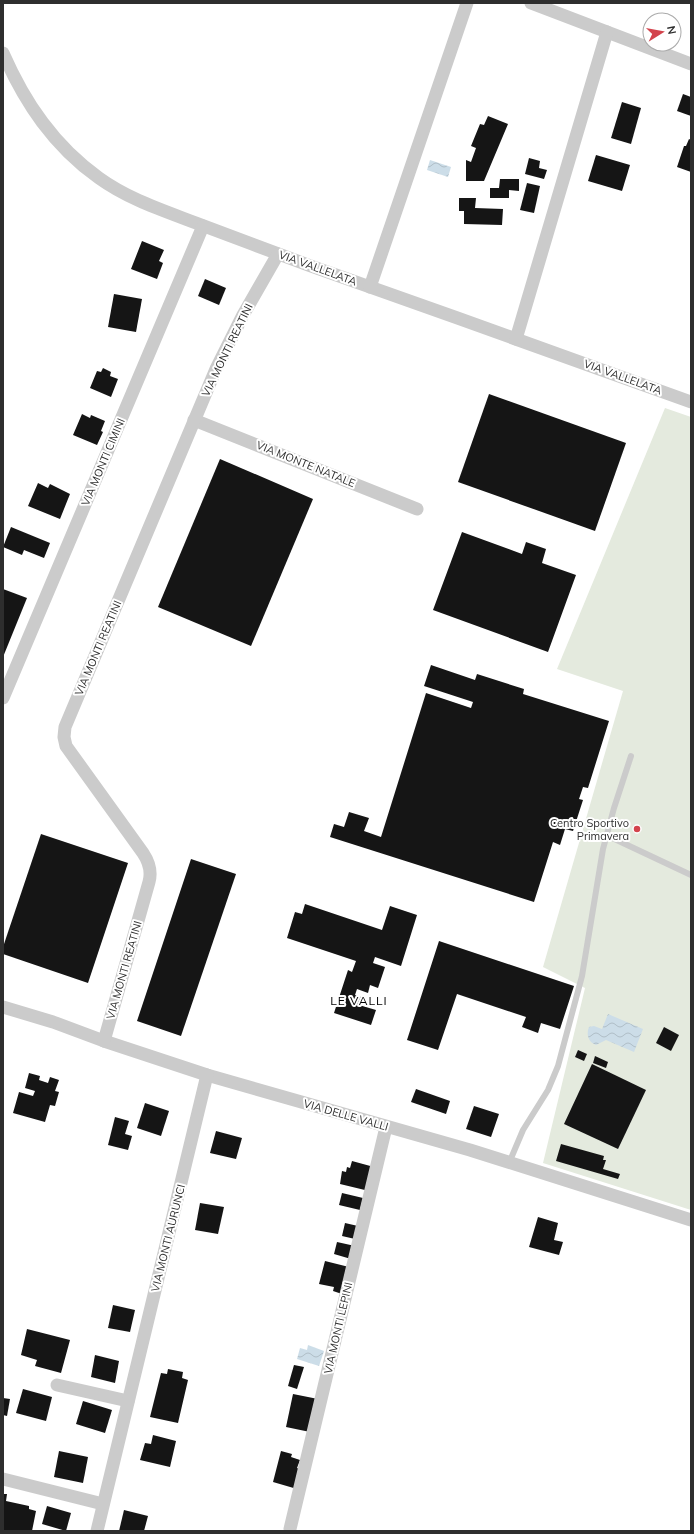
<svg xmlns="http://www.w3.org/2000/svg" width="694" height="1534" viewBox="0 0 694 1534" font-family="Mulish,sans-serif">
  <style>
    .pitch { fill: #e4eade }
    .water { fill: url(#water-waves) }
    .building { fill: #151515 }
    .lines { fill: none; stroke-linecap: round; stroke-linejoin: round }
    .service { stroke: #cbcbcb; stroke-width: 6 }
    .minor { stroke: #cbcbcb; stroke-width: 13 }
    .poi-dot { fill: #d3434c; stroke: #fff; stroke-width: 1.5 }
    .labels { text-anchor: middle; stroke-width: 4; stroke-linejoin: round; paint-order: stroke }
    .street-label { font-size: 11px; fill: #2e2e2e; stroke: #fff }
    .poi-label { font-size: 11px; fill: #2e2e2e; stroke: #fff; text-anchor: end }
    .neighbourhood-label { font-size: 12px; letter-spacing: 1px; fill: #000; stroke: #fff }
  </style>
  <defs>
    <pattern id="water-waves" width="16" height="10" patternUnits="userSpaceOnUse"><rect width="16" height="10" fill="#ccdde8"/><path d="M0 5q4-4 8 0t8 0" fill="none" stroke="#b0bec7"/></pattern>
  </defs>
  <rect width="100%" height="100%" fill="#fff"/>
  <!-- pitch -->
  <path class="pitch" d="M665 408 691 417V1210L543 1163 585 988 543 967 623 691 557 669Z"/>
  <!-- water -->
  <g class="water">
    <path d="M430 160 451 167 448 177 427 170Z"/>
    <path d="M608 1014 643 1029 634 1052 606 1040 596 1045C588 1042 586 1034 589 1027L594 1026 602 1029Z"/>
    <path d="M308 1345 324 1351 319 1366 297 1359 300 1348 307 1350Z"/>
  </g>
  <!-- building -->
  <g class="building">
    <path d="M683 94 691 97V116L677 111Z"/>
    <path d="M622 102 641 108 631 144 611 138Z"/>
    <path d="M488 116 508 124 484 181H466V160L471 162 476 148 471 146 480 124 484 125Z"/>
    <path d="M689 139 691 140V172L677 167 684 146H686Z"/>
    <path d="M596 155 630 165 622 191 588 181Z"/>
    <path d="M529 158 540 161 539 168 547 170 544 179 525 174Z"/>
    <path d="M500 179H519V191L509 190V198H490V188H499Z"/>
    <path d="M527 183 540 186 534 213 520 210Z"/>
    <path d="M459 198H476L475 208 503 209 502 225 464 224V211H459Z"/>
    <path d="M142 241 164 250 159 261 163 263 157 279 131 269Z"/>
    <path d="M205 279 226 288 219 305 198 296Z"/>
    <path d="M114 294 142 299 136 332 108 327Z"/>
    <path d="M103 368 111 372 110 376 118 379 111 397 90 388 97 371 101 372Z"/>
    <path d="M489 394 626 443 595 531 458 482Z"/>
    <path d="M82 414 90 418 91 415 105 421 101 431 103 432 97 445 73 435Z"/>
    <path d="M220 459 313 499 251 646 158 607Z"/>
    <path d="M38 483 48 488 50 484 70 494 60 519 28 506Z"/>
    <path d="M11 527 50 543 44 558 24 550 22 555 3 547Z"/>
    <path d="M462 532 522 554 526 542 546 549 542 563 576 575 548 652 433 610Z"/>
    <path d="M3 589 27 598 3 657Z"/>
    <path d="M431 665 475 680 477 674 524 689 523 694 609 721 588 788 583 787 579 799 583 800 573 831 565 829 560 845 553 842 534 902 330 837 334 824 344 827 349 812 369 818 364 831 381 837 426 693 471 708 473 702 424 686Z"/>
    <path d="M41 834 128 863 88 983 3 954V947Z"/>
    <path d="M191 859 236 874 181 1036 137 1021Z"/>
    <path d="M305 904 382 930 390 906 417 915 401 966 375 957 373 963 385 967 378 988 370 985 368 993 357 989 355 995 361 997 359 1005 376 1010 371 1025 334 1013 348 970 352 972 356 961 287 938 295 912 302 914Z"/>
    <path d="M439 941 574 986 560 1029 541 1023 538 1033 522 1027 526 1017 457 994 438 1050 407 1040Z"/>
    <path d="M664 1027 679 1035 671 1051 656 1043Z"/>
    <path d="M578 1050 587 1054 584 1061 575 1057Z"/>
    <path d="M595 1056 608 1062 606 1068 593 1063Z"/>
    <path d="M592 1064 646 1090 618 1149 564 1124Z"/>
    <path d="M29 1073 40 1076 39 1080 48 1083 50 1077 59 1080 55 1091 59 1092 55 1106 50 1105 45 1122 13 1113 19 1092 33 1096 35 1091 25 1088Z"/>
    <path d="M416 1089 450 1101 446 1114 411 1102Z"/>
    <path d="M145 1103 169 1111 161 1136 137 1128Z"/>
    <path d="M474 1106 499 1114 491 1137 466 1129Z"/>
    <path d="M115 1117 129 1121 125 1134 132 1136 128 1150 108 1145Z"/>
    <path d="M216 1131 242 1138 236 1159 210 1153Z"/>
    <path d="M561 1144 604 1156 603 1160H606L603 1169 620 1174 618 1179 556 1161Z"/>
    <path d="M352 1161 374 1167 369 1191 340 1184 342 1171 346 1172 347 1167 350 1168Z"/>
    <path d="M342 1193 363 1198 360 1210 339 1205Z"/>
    <path d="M200 1203 224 1207 218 1234 195 1230Z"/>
    <path d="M538 1217 558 1223 554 1240 563 1242 559 1255 529 1247Z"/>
    <path d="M345 1223 358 1226 355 1239 342 1236Z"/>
    <path d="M337 1242 355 1246 351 1259 334 1254Z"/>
    <path d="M325 1261 349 1267 342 1294 333 1291 334 1287 319 1284Z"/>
    <path d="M113 1305 135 1310 130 1332 108 1328Z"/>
    <path d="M27 1329 70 1340 61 1373 35 1366 37 1360 21 1355Z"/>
    <path d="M95 1355 119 1361 115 1383 91 1377Z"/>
    <path d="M294 1365 304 1367 297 1389 288 1386Z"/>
    <path d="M168 1369 183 1372 182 1378 188 1380 178 1423 150 1417 161 1373 167 1374Z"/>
    <path d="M23 1389 52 1397 46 1421 16 1413Z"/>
    <path d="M293 1394 318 1399 310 1432 286 1427Z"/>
    <path d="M3 1398 10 1399 7 1416 3 1415Z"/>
    <path d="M83 1401 112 1410 105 1433 76 1424Z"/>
    <path d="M153 1435 176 1441 170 1467 140 1460 145 1443 151 1444Z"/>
    <path d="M59 1451 88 1457 83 1483 54 1477Z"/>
    <path d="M281 1451 292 1454 291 1457 300 1460 297 1468 302 1470 297 1489 273 1482Z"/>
    <path d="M3 1494H7L6 1501 29 1506V1509L36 1511 32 1531H3Z"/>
    <path d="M47 1506 71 1513 66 1531 42 1524Z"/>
    <path d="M124 1510 148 1516 144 1531H119Z"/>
  </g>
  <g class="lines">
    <!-- service -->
    <g class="service">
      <path d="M606 835 691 875"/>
      <path d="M509 1163 523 1130 548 1090 558 1066 582 976 603 849 614 808 631 756"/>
    </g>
    <!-- minor -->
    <g class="minor">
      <path d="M531 3 691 64"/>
      <path d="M3 53C25 103 54 146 99 178 128 199 162 210 196 223 233 237 271 251 308 265 436 310 563 356 691 402"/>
      <path d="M370 287 467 3"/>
      <path d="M516 339 607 32"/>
      <path d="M194 420 417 509"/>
      <path d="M3 698 203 226"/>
      <path d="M3 1007 53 1022 104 1041 207 1075 470 1150 691 1220"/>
      <path d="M104 1041 149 882C152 871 149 862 143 853L66 746 64 737 65 727 216 369 243 315 278 254"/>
      <path d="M57 1385 128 1401"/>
      <path d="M3 1479 103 1504"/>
      <path d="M290 1529 386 1127"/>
      <path d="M97 1531 207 1075"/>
    </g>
  </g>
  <!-- markers -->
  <circle class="poi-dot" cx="637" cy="829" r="4"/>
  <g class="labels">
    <!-- street labels -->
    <g class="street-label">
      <text transform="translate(318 268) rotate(20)" y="4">VIA VALLELATA</text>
      <text transform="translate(227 350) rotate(-64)" y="4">VIA MONTI REATINI</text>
      <text transform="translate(623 377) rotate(20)" y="4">VIA VALLELATA</text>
      <text transform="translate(103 462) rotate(-67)" y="4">VIA MONTI CIMINI</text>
      <text transform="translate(306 464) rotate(22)" y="4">VIA MONTE NATALE</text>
      <text transform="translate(98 648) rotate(-67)" y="4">VIA MONTI REATINI</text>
      <text transform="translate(124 970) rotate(-74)" y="4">VIA MONTI REATINI</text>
      <text transform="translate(346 1115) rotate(16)" y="4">VIA DELLE VALLI</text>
      <text transform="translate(168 1238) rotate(-76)" y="4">VIA MONTI AURUNCI</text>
      <text transform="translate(338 1328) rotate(-77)" y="4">VIA MONTI LEPINI</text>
    </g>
    <!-- poi labels -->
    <g class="poi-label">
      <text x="629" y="827">Centro Sportivo<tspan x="629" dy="13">Primavera</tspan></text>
    </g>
    <!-- neighbourhood labels -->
    <g class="neighbourhood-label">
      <text x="359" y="1005">LE VALLI</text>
    </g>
  </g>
  <!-- border -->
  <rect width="694" height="1534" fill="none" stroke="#2e2e2e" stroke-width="8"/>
  <!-- north arrow -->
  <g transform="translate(662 32) rotate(79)"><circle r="19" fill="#ffffff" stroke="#ababab"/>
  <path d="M0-3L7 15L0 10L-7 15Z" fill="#d3434c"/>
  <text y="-6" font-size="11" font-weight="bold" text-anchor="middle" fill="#2e2e2e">N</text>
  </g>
</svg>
